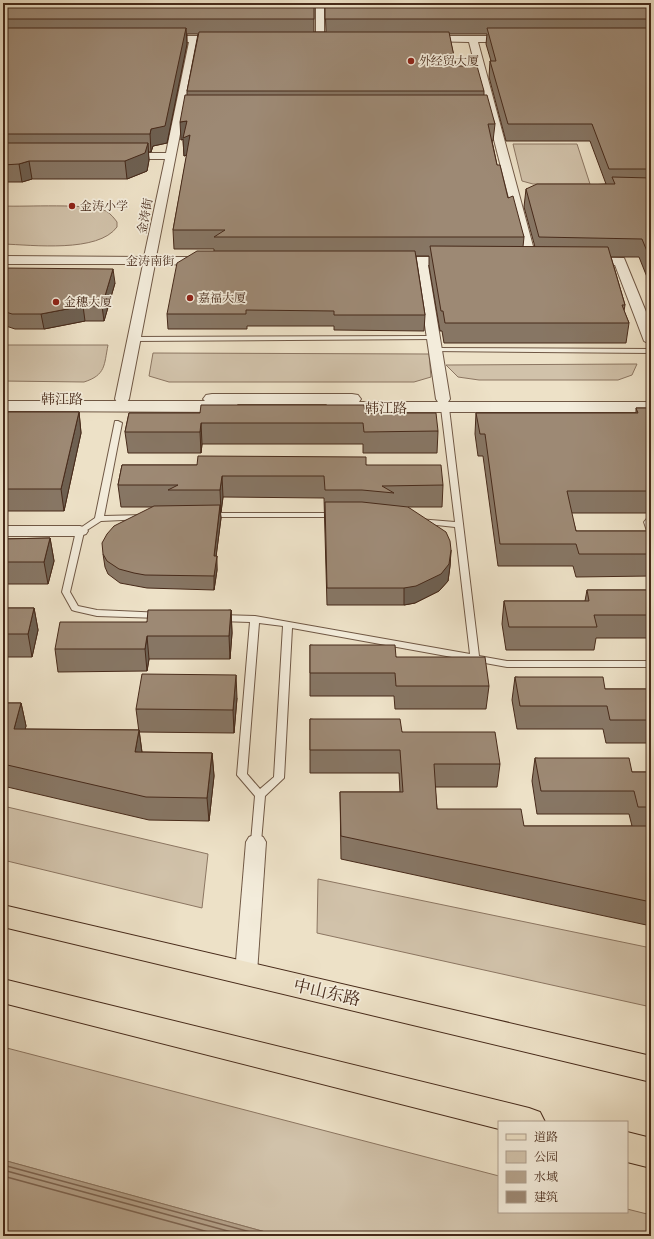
<svg xmlns="http://www.w3.org/2000/svg" width="654" height="1239" viewBox="0 0 654 1239" font-family="'Libre Bodoni','Noto Serif SC',serif">
<rect width="100%" height="100%" fill="#ede1c7"/>
<filter id="stains"><feTurbulence type="fractalNoise" baseFrequency=".005" numOctaves="4"/><feColorMatrix values="0 0 0 0 .2 0 0 0 0 .09 0 0 0 0 .02 0 0 0 .5 -.17"/></filter>
<radialGradient id="worn" r=".72"><stop offset=".6" stop-color="#630" stop-opacity="0"/><stop offset="1" stop-color="#630" stop-opacity=".3"/></radialGradient>
<g fill="#d1c2aa" stroke="#8c7662">
<polygon points="513,144 577,144 590,184 533,184 522,181"/>
<path d="M3 206C25 207 89 203 106 211 111 214 114 218 117 222V227C98 253 33 245 3 244Z"/>
<path d="M3 345H108C104 365 106 375 84 382L3 381Z"/>
<polygon points="153,353 429,354 431,377 414,382 169,382 149,376"/>
<polygon points="637,364 632,375 618,380 479,380 458,377 446,365"/>
<polygon points="3,806 208,854 202,908 3,860"/>
<polygon points="318,879 651,948 651,1007 317,933"/>
<polygon points="3,1047 499,1176 499,1212 627,1212 627,1209 651,1215 651,1236 280,1236 3,1160"/>
</g>
<polygon fill="#b5a38c" stroke="#89735e" points="3,1160 280,1236 3,1236"/>
<g fill="none" stroke-linecap="round" stroke-linejoin="round">
<g stroke="#7e6653" stroke-width="1.5">
<polyline points="3,1165 265,1236"/>
<polyline points="3,1170 246,1236"/>
<polyline points="3,1176 223,1236"/>
</g>
<g stroke="#705845" stroke-width="2">
<g id="service">
<polygon points="433,336 436,338 435,339 134,341 131,339 134,337"/>
<polygon points="435,348 651,349 651,353 433,351 432,350"/>
<path d="M442 406H448L449 408 479 656 507 661H651V667H507L292 628 284 778 265 796 261 842 260 845 256 846 252 845 251 842 255 796 237 775 250 622 220 621 216 618 220 615 255 616 470 654 455 527 418 523 414 521 418 519 455 522 441 408ZM259 623 283 626 274 777 260 789 247 774Z"/>
<polygon points="115,421 118,421 122,423 104,516 144,515 148,517 144,519 101,521 84,532 70,592 78,606 97,610 163,613 164,615 160,618 97,616 75,611 72,610 62,592 76,531 95,518"/>
<polygon points="206,513 336,513 340,515 336,517 206,517 205,515"/>
<polygon points="648,517 651,517 651,533 647,531 644,522"/>
</g>
</g>
<g stroke="#705845" stroke-width="2">
<g id="minor">
<polygon points="316,3 324,3 324,39 320,42 316,39"/>
<polygon points="163,36 221,36 225,39 221,42 198,42 156,257 203,257 209,261 203,265 155,264 129,399 127,402 117,402 115,399 143,264 3,264 3,256 144,257 165,159 125,159 120,156 125,153 166,153 189,42 160,41 159,39"/>
<polygon points="427,36 509,36 513,39 509,42 478,42 537,261 535,264 527,264 525,261 469,42 424,41 424,37"/>
<polygon points="393,257 453,257 459,261 453,265 428,265 450,399 448,402 438,402 436,399 416,265 389,264 387,261 389,258"/>
<polygon points="589,257 624,258 651,324 651,345 644,341 615,265 585,264 583,261"/>
<polygon points="3,526 80,526 86,528 88,531 86,534 80,536 3,536"/>
<polygon points="256,834 263,837 266,842 257,973 254,979 246,982 238,979 235,973 246,842 249,837"/>
</g>
</g>
<g stroke="#705845" stroke-width="2">
<polygon id="tertiary" points="212,394 352,394 358,395 361,399 359,402 651,402 651,412 334,412 328,411 325,407 327,404 237,404 239,407 236,411 230,412 3,411 3,401 205,401 203,399 206,395"/>
</g>
<g stroke="#472a1a" stroke-width="2">
<g id="primary">
<polygon points="3,905 651,1056 651,1082 3,927"/>
<polygon points="3,979 529,1108 540,1112 545,1122 499,1122 499,1129 3,1003"/>
<polygon points="627,1132 651,1138 651,1168 627,1162"/>
</g>
</g>
<use href="#service" fill="#f3ecdb" fill-rule="evenodd"/>
<use href="#minor" fill="#f3ecdb" fill-rule="evenodd"/>
<use href="#tertiary" fill="#f3ecdb" fill-rule="evenodd"/>
<use href="#primary" fill="#ede1c7" fill-rule="evenodd"/>
</g>
<g fill="#877664" stroke="#472a1a" fill-rule="evenodd">
<path d="M3 3H314V32H326L325 3H651V287L639 257H611L625 305 624 311 629 323 626 343H444L442 331H440L429 266V256H416L425 315 424 331 334 330V326H247V329H168L167 314 214 251V249H174L173 230 187 155 184 156 183 139 181 140 187 95V91L198 34H187V44L167 143 153 146 151 152H148L149 160 147 171 127 179H32L22 182H3ZM449 34H487L486 44 491 61H490L489 77 506 141H590L606 184 526 189 524 207 535 247H523L524 237 508 198 497 165 492 141H493L495 124 484 95V91L456 66Z"/>
<polygon points="3,268 115,283 104,321 85,321 44,329 15,329 3,325"/>
<polygon points="636,408 651,408 651,513 571,513 576,531 651,531 651,576 576,577 573,566 498,566 483,456 478,456 475,434 476,413 636,413"/>
<polygon points="3,412 79,412 81,433 64,511 3,511"/>
<polygon points="129,413 365,413 438,431 437,453 363,453 363,444 202,444 201,453 128,453 125,432"/>
<polygon points="122,465 366,465 443,485 442,507 408,507 451,550 450,566 448,581 439,591 415,603 404,605 327,605 324,498 223,497 221,512 220,512 221,518 216,556 217,570 214,590 147,588 120,583 108,574 105,567 103,554 153,507 121,507 118,485"/>
<polygon points="50,538 54,561 48,584 3,584 3,539"/>
<polygon points="587,590 651,590 651,638 596,638 594,650 506,650 502,624 504,601 585,601"/>
<polygon points="3,608 34,608 38,630 32,657 3,657"/>
<polygon points="231,610 232,633 230,659 149,659 147,671 58,672 55,649 147,622"/>
<polygon points="310,645 396,657 489,686 486,709 395,709 394,696 310,696"/>
<polygon points="515,677 605,689 651,689 651,743 606,743 603,729 517,729 512,700"/>
<polygon points="237,698 234,733 139,732 136,709"/>
<polygon points="3,703 21,703 26,726 25,729 139,730 142,752 212,753 214,776 209,821 149,820 3,786"/>
<polygon points="310,719 402,732 500,764 497,787 435,787 437,809 524,826 632,826 629,814 537,814 532,781 535,758 632,772 651,772 651,926 341,859 340,792 400,792 399,773 310,773"/>
</g>
<g fill="#6e6051" stroke="#472a1a">
<polygon points="186,28 187,44 167,143 153,146 151,152 150,134 151,129"/>
<polygon points="187,121 190,135 191,153 184,156 183,139 181,140 180,122"/>
<polygon points="148,143 149,160 147,171 127,179 125,161"/>
<polygon points="29,161 32,179 22,182 19,164"/>
<polygon points="113,269 115,283 104,321 102,306"/>
<polygon points="83,306 85,321 44,329 41,314"/>
<polygon points="79,412 81,433 64,511 61,489"/>
<polygon points="201,423 202,444 201,453 200,432"/>
<polygon points="222,476 223,497 221,512 220,490"/>
<polygon points="220,505 221,518 215,565 217,556 217,570 214,590 214,556"/>
<polygon points="50,538 54,561 48,584 44,562"/>
<polygon points="451,550 450,566 448,581 439,591 415,603 404,605 404,588"/>
<polygon points="34,608 38,630 32,657 28,634"/>
<polygon points="231,610 232,633 230,659 229,636"/>
<polygon points="147,636 149,659 147,671 145,649"/>
<polygon points="236,675 237,698 234,733 233,710"/>
<polygon points="21,703 26,726 19,752 14,729"/>
<polygon points="139,730 142,753 135,752"/>
<polygon points="212,753 214,776 209,821 207,798"/>
</g>
<g fill="#9d8974" stroke="#472a1a">
<rect x="3" y="3" width="311" height="16"/>
<rect x="325" y="3" width="326" height="16"/>
<polygon points="3,28 186,28 165,126 151,129 150,134 3,134"/>
<polygon points="487,28 651,28 651,169 609,169 592,124 508,124 490,61 496,61"/>
<polygon points="199,32 449,32 456,66 477,66 484,91 187,91"/>
<polygon points="185,95 487,95 495,124 488,124 497,165 500,165 508,198 513,196 524,237 214,237 225,230 173,230 190,135 183,138 187,121 180,122"/>
<polygon points="3,143 148,143 145,153 125,161 29,161 19,164 3,165"/>
<polygon points="612,177 651,178 651,261 642,239 539,237 526,189 537,184 615,184"/>
<polygon points="430,246 608,247 625,305 622,305 629,323 445,323 443,311 441,311"/>
<polygon points="197,251 415,251 425,315 334,315 334,311 246,310 246,314 167,314 177,263"/>
<polygon points="3,268 113,269 102,306 83,306 41,314 12,314 3,311"/>
<polygon points="201,405 364,405 365,413 436,413 438,431 364,432 363,423 201,423 200,432 125,432 129,413 200,413"/>
<polygon points="636,408 651,408 651,491 567,491 576,531 651,531 651,554 579,554 576,544 500,544 485,434 480,434 476,413 638,413"/>
<polygon points="3,412 79,412 61,489 3,489"/>
<polygon points="198,456 366,457 366,465 441,465 443,485 382,486 394,493 362,490 325,490 324,476 222,476 220,490 168,490 178,485 118,485 122,465 197,465"/>
<polygon points="325,502 362,502 408,507 446,532 450,541 451,550 449,564 441,574 416,586 404,588 327,588"/>
<polygon points="220,505 214,556 217,556 214,576 145,575 134,573 119,569 107,561 103,554 102,543 107,534 114,526 154,506"/>
<polygon points="50,538 44,562 3,562 3,539"/>
<polygon points="587,590 651,590 651,615 594,615 597,627 509,627 504,601 589,601"/>
<polygon points="3,608 34,608 28,634 3,634"/>
<polygon points="148,610 231,610 229,636 147,636 145,649 55,649 60,622 147,622"/>
<polygon points="310,645 395,645 396,657 485,657 489,686 396,686 395,673 310,673"/>
<polygon points="142,674 236,675 233,710 136,709"/>
<polygon points="515,677 603,677 605,689 651,689 651,720 610,720 607,706 520,706"/>
<polygon points="3,703 21,703 14,729 139,730 135,752 212,753 207,798 146,797 3,764"/>
<polygon points="310,719 400,719 402,732 495,732 500,764 434,764 437,809 521,809 524,826 651,826 651,902 341,836 340,792 403,792 400,750 310,750"/>
<polygon points="535,758 629,758 632,772 651,772 651,807 638,807 634,791 541,791"/>
</g>
<g fill="#8f2418" stroke="#f3ecdb" stroke-width="1.5">
<circle cx="411" cy="61" r="4"/>
<circle cx="72" cy="206" r="4"/>
<circle cx="190" cy="298" r="4"/>
<circle cx="56" cy="302" r="4"/>
</g>
<g text-anchor="middle" stroke-width="3.5" stroke-linejoin="round" paint-order="stroke">
<g font-size="12" fill="#472a1a" stroke="#f3ecdb" text-anchor="start">
<text x="419" y="65">外经贸大厦</text>
<text x="80" y="210">金涛小学</text>
<text x="198" y="302">嘉福大厦</text>
<text x="64" y="306">金穗大厦</text>
</g>
<g font-size="12" fill="#472a1a" stroke="#f3ecdb">
<text transform="translate(145 216) rotate(-79)" y="4">金涛街</text>
<text x="150" y="265">金涛南街</text>
</g>
<g font-size="14" fill="#472a1a" stroke="#f3ecdb">
<text x="62" y="404">韩江路</text>
<text x="386" y="413">韩江路</text>
</g>
<g font-size="17" fill="#472a1a" stroke="#f3ecdb">
<text transform="translate(327 992) rotate(13)" y="6">中山东路</text>
</g>
</g>
<rect width="654" height="1239" fill="none" stroke="#ede1c7" stroke-width="16"/>
<rect x="4" y="4" width="646" height="1231" fill="none" stroke="#472a1a" stroke-width="2"/>
<rect x="8" y="8" width="638" height="1223" fill="none" stroke="#472a1a"/>
<rect x="498" y="1121" width="130" height="92" fill="#f3ecdb" stroke="#ae9e8e"/>
<rect x="506" y="1134" width="20" height="6" fill="#ede1c7" stroke="#ae9e8e"/>
<text x="534" y="1141" font-size="12" fill="#472a1a">道路</text>
<rect x="506" y="1151" width="20" height="12" fill="#d1c2aa" stroke="#ae9e8e"/>
<text x="534" y="1161" font-size="12" fill="#472a1a">公园</text>
<rect x="506" y="1171" width="20" height="12" fill="#b5a38c" stroke="#ae9e8e"/>
<text x="534" y="1181" font-size="12" fill="#472a1a">水域</text>
<rect x="506" y="1191" width="20" height="12" fill="#9d8974" stroke="#ae9e8e"/>
<text x="534" y="1201" font-size="12" fill="#472a1a">建筑</text>
<rect width="100%" height="100%" filter="url(#stains)"/>
<rect width="100%" height="100%" fill="url(#worn)"/>
</svg>
